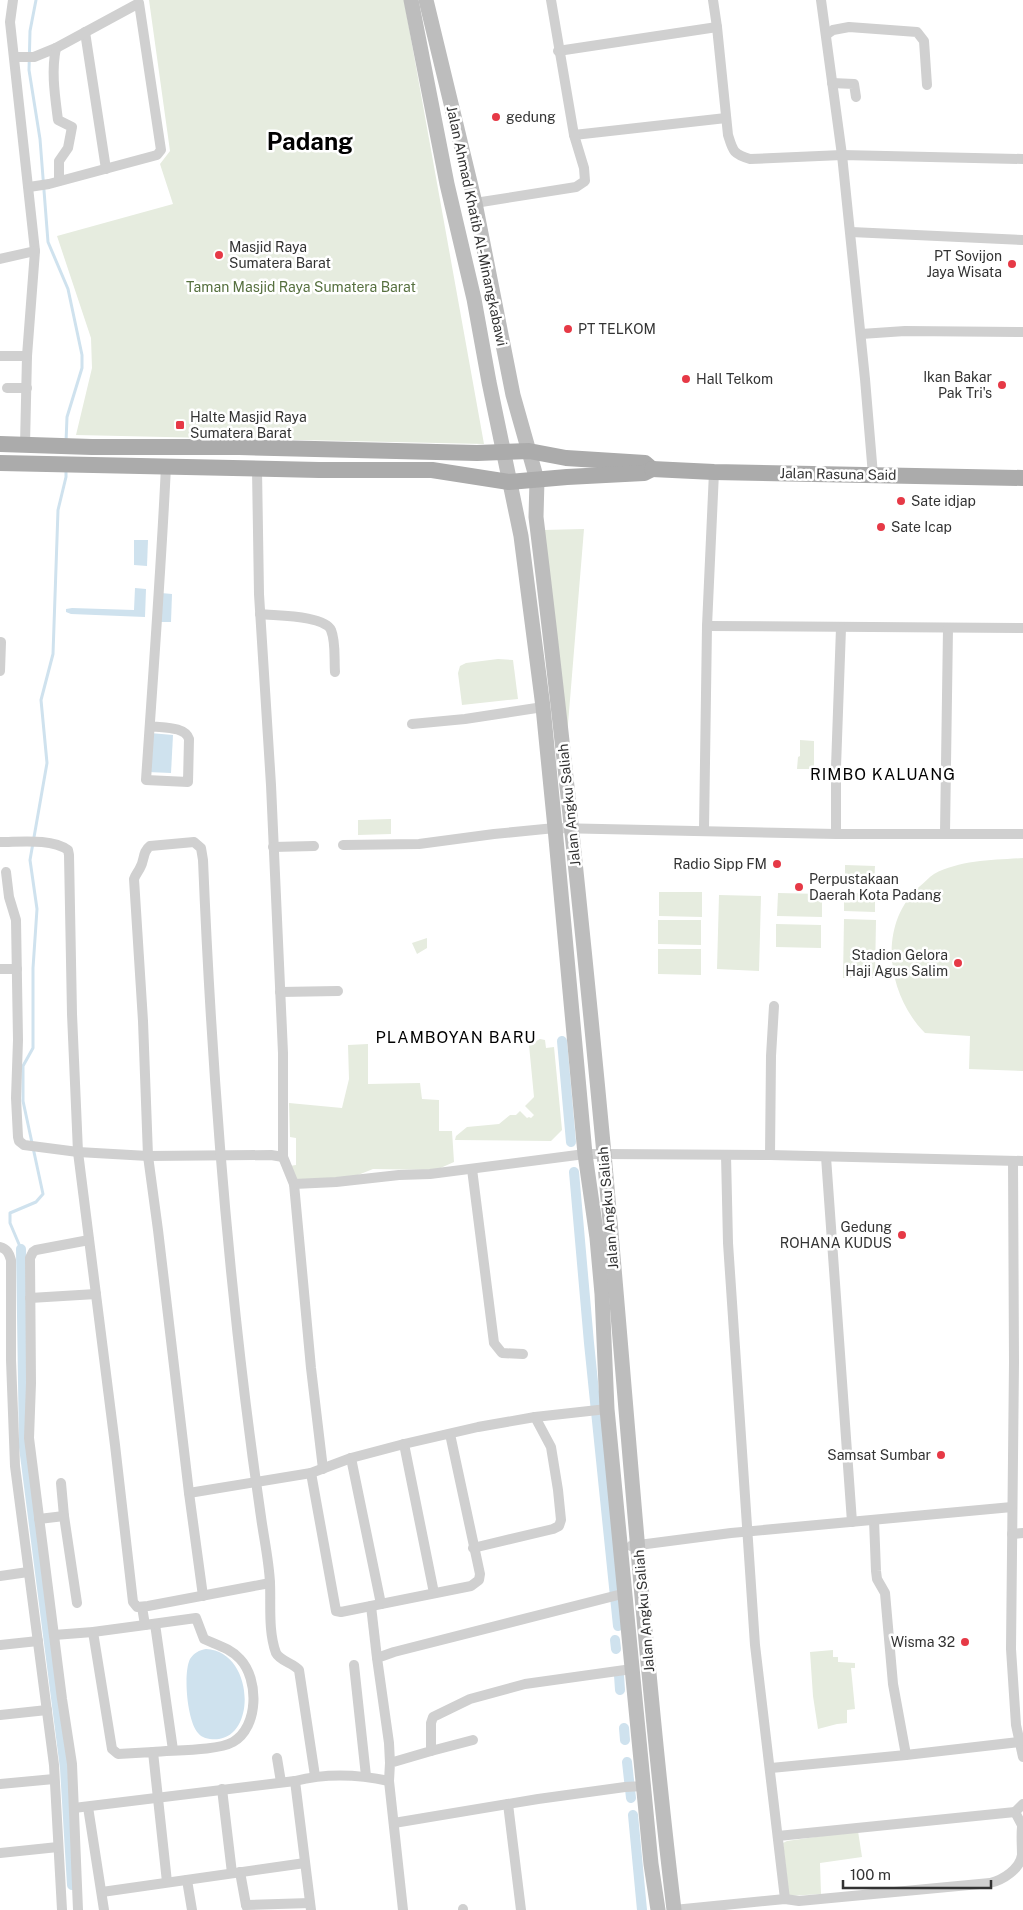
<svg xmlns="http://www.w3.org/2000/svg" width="1023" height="1910" viewBox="0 0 1023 1910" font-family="'Public Sans',sans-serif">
<rect width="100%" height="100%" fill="#fff"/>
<g fill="#e6ecdf">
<polygon points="149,0 404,0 484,444 76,435 92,368 91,338 57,236 173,204 160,164 170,151"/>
<polygon points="584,529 567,736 543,530"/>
<polygon points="498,659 513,660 518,699 462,705 458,673 460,666 466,663"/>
<polygon points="800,740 814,741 814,769 797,769 798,757 800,756"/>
<polygon points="391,819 391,834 358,835 358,820"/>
<path d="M1023 858V1071L969 1069 970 1036 925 1033C887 995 877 925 919 887 924 883 929 877 934 874 960 860 994 860 1023 858Z"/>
<polygon points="845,865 875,866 874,884 845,883"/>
<polygon points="659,892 702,892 702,917 659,916"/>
<polygon points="778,893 822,894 822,917 777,916"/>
<polygon points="844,893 875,893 875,912 844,911"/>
<polygon points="719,895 761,896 759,971 717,969"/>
<polygon points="844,919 876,920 875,978 843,978"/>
<polygon points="658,920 701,920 701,945 658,944"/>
<polygon points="776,924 821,925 821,948 776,947"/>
<polygon points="427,938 427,948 417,954 412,943"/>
<polygon points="658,949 701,949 701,975 658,974"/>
<polygon points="540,1039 545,1040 546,1048 554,1047 562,1130 551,1141 455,1140 456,1136 467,1127 499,1124 510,1115 516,1115 520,1111 527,1118 529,1117 531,1118 534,1115 525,1106 534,1097 529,1045"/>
<polygon points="368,1044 368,1084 420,1083 422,1099 439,1100 439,1131 452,1131 454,1162 436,1170 373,1169 348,1179 300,1180 296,1179 289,1166 296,1165 296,1138 290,1137 289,1103 342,1108 349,1079 348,1045"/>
<polygon points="833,1650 833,1657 838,1657 838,1662 855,1663 855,1668 851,1668 855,1709 847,1710 847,1723 837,1724 818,1729 813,1696 810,1652"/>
<polygon points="858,1831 862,1857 820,1863 821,1894 789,1896 783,1843 787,1841"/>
</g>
<g fill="#cfe2ee">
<polygon points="134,540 148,540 147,566 134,565"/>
<polygon points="135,588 146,589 145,617 71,614 66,612 66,609 72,608 134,610"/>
<polygon points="161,593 172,594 171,622 160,622"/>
<polygon points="150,733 173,735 171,773 147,772"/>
<path d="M206 1649C253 1651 257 1734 219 1739 213 1740 202 1739 198 1733 187 1721 183 1673 190 1659 194 1653 199 1650 206 1649Z"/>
</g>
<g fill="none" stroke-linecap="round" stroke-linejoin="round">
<g stroke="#cfe2ee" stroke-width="3">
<polyline points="36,0 30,31 29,70 40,139 48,242 68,289 82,355 82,368 67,417 66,442"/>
<polyline points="21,1249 10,1223 10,1213 36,1202 43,1194 23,1101 23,1066 33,1048 33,968 37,909 30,860 47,763 41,700 53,654 58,510 66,477 66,469"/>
</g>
<g stroke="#cfe2ee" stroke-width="10">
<polyline points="562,1041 571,1142"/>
<polyline points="574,1172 589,1343 618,1626"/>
<polyline points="21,1249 24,1447 65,1768 72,1885"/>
<polyline points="615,1640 616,1649"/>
<polyline points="619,1675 620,1690"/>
<polyline points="624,1728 625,1740"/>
<polyline points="627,1762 631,1798"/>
<polyline points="633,1815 642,1910"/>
</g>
<g stroke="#d0d0d0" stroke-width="10">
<polyline points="13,0 10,22 35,251 27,356 25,445"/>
<path d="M713 0 717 27 728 135C733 151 733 154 750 159L842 155 1023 159"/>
<polyline points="821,0 842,155 865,379 873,475"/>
<polyline points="85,32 106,169"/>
<polyline points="826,35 833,30 849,27 917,32 924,41 927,85"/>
<polyline points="558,51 717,27"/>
<path d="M14 57H34L56 48C51 72 55 96 58 120L72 127 68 148 59 161V181"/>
<polyline points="832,83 854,84 856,97"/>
<polyline points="574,135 726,118"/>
<polyline points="29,187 49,184 157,155 161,150 139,3 56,48"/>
<polyline points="475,203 576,187 585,181 584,168 574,135 551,0"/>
<polyline points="851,232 1023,240"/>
<polyline points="0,259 35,251"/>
<polyline points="861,334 905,331 1023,332"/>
<polyline points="0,356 27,356"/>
<polyline points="7,388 27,388"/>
<polyline points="257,469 259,594 271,785 283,1053 283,1157 294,1184 311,1368 323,1469"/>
<path d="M260 614C276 616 324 615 331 630 336 642 334 659 335 672"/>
<polyline points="707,626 1023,628"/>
<polyline points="0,671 1,642"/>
<polyline points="412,724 465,719 543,707"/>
<path d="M150 726C162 728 185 726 189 739L188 782 146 780C153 676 161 571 166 466"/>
<polyline points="704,830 707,626 714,472"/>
<polyline points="945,833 948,628"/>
<polyline points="836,834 836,767 841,628"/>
<path d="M0 842C20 842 51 838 68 850L69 855 72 1014 78 1152 115 1445 133 1602 137 1607 148 1606 270 1583"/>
<polyline points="343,845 419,844 494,834 555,828 836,834 1023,834"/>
<polyline points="273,847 314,846"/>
<polyline points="6,872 9,897 16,920 18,1040 16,1098 18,1137 19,1141 24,1145 78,1152 148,1156 271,1155 283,1157"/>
<polyline points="0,969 17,969"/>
<polyline points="280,992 338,991"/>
<polyline points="726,1155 728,1243 755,1645 785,1899"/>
<polyline points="770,1155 771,1056 774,1006"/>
<polyline points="826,1157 852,1522"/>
<polyline points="1013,1161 1014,1362 1011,1649 1016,1725 1023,1757"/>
<polyline points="472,1169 494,1343 502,1353 523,1354"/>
<polyline points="294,1184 336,1182 399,1175 430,1174 585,1154 604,1154 770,1155 1023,1161"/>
<path d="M0 1247C7 1249 9 1253 11 1260V1360L15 1466 54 1765 62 1910"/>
<polyline points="30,1298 96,1294"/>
<polyline points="404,1444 434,1593"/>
<polyline points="351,1458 381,1604"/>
<polyline points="311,1473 336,1611 341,1612 471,1586 479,1580 480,1574 450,1434"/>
<polyline points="61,1483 64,1516 77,1603"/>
<polyline points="189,1493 311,1473 351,1458 404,1444 478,1427 535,1417 607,1409"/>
<polyline points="39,1519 64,1516"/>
<polyline points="874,1520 876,1571 877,1579 885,1593 893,1684 906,1755"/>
<polyline points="1012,1534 1023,1533"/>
<polyline points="631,1546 731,1533 1012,1507"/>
<polyline points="473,1548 553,1529 559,1526 561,1520 558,1490 551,1447 535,1417"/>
<polyline points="0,1576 28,1572"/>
<path d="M203 1596 189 1493 158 1230 148 1156 143 1021 134 879C136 874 138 872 140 868 145 860 142 852 150 846L194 842 201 848 203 860C212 1080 229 1299 261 1517 264 1539 269 1561 270 1583 271 1605 268 1631 276 1653 280 1661 293 1663 299 1670L315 1776"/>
<polyline points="371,1606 377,1658"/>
<polyline points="155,1624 173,1750"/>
<path d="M145 1625 196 1618 204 1639C217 1645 230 1648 240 1659 259 1679 259 1727 233 1742 217 1751 173 1750 153 1752"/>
<polyline points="93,1632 112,1749 118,1754 153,1752 167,1882"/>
<polyline points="54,1635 93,1632 145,1625 142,1607"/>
<polyline points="0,1645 38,1641"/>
<polyline points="354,1665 366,1776"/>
<polyline points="0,1715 47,1710"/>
<polyline points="431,1751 473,1740"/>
<polyline points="277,1758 281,1782"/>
<polyline points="390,1763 389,1743 377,1658 394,1652 626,1593"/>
<polyline points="771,1768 906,1755 1019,1742"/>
<polyline points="295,1781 311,1910"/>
<polyline points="0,1784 54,1779"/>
<polyline points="222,1789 232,1873"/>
<polyline points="508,1804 521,1910"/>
<polyline points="1023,1804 1015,1812 1023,1827"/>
<polyline points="88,1807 104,1910"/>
<path d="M74 1808 295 1781C326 1773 357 1774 389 1781"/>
<polyline points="394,1823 538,1799 625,1787 644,1786"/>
<polyline points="778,1836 1015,1812"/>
<polyline points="0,1853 58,1847"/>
<polyline points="240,1872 246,1905"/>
<polyline points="187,1880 192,1910"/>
<polyline points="102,1892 305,1863"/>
<polyline points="78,1910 72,1764 62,1699 29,1438 31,1383 30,1258 33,1252 36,1250 89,1240"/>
<polyline points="248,1910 246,1905 310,1903"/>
<polyline points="403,1910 389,1781 390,1763 431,1751 431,1723 433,1717 470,1699 525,1684 632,1669"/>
<polyline points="463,1910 463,1909"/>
<path d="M674 1910 785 1899 799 1901 990 1883C1003 1880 1020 1869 1022 1855 1022 1846 1021 1836 1022 1827"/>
</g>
<g stroke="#bdbdbd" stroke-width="15">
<polyline points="411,0 447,184 474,299 489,382 521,536 543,707 555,828 585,1154 597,1238 602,1294 607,1409 651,1864 658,1910"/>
<path d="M426 0 475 203 513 395 537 480 536 517C562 729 584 941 604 1154 627 1406 644 1659 674 1910"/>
</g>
<g stroke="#ababab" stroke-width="16">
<polyline points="0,444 92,447 239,447 477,453 529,451 566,458 645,463 652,469"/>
<polyline points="0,463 319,470 432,470 509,482 567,477 644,473 652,469"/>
<polyline points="652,469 714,472 1023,478"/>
</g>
</g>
<g fill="#e63946" stroke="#fff" stroke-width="2">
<circle cx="496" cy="117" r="5"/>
<circle cx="219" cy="255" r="5"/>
<circle cx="1012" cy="264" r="5"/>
<circle cx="568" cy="329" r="5"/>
<circle cx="686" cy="379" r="5"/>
<circle cx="1002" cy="385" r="5"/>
<rect x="175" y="420" width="10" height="10" rx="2.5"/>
<circle cx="901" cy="501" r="5"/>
<circle cx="881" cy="527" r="5"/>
<circle cx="777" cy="864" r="5"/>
<circle cx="799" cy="887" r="5"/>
<circle cx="958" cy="963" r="5"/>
<circle cx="902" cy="1235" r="5"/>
<circle cx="941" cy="1455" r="5"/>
<circle cx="965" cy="1642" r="5"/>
</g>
<g text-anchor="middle" stroke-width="5" stroke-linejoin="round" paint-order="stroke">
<g font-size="14" fill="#333" stroke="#fff" text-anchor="start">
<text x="506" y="122">gedung</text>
<text x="229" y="252">Masjid Raya<tspan x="229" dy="16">Sumatera Barat</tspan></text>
<text x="1002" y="261" text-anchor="end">PT Sovijon<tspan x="1002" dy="16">Jaya Wisata</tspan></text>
<text x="578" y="334">PT TELKOM</text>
<text x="992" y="382" text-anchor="end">Ikan Bakar<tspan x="992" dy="16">Pak Tri's</tspan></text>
<text x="696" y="384">Hall Telkom</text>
<text x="190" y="422">Halte Masjid Raya<tspan x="190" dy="16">Sumatera Barat</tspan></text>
<text x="911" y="506">Sate idjap</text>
<text x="891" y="532">Sate Icap</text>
<text x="767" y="869" text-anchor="end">Radio Sipp FM</text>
<text x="809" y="884">Perpustakaan<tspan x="809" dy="16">Daerah Kota Padang</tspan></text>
<text x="948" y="960" text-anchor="end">Stadion Gelora<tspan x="948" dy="16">Haji Agus Salim</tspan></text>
<text x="892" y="1232" text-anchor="end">Gedung<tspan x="892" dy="16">ROHANA KUDUS</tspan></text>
<text x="931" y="1460" text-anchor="end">Samsat Sumbar</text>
<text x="955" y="1647" text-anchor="end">Wisma 32</text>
</g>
<g font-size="14" fill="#333" stroke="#fff">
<text transform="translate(477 226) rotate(78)" y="5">Jalan Ahmad Khatib Al-Minangkabawi</text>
<text transform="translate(838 474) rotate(1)" y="5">Jalan Rasuna Said</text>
<text transform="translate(569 805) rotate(-96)" y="5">Jalan Angku Saliah</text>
<text transform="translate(608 1208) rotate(-95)" y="5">Jalan Angku Saliah</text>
<text transform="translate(644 1611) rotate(-95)" y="5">Jalan Angku Saliah</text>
</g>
<g font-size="14" fill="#56703f" stroke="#fff">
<text x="301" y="292">Taman Masjid Raya Sumatera Barat</text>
</g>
<g font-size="16" letter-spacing="1" fill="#000" stroke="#fff">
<text x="883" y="780">RIMBO KALUANG</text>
<text x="456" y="1043">PLAMBOYAN BARU</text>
</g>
<g font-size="24" font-weight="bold" fill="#000" stroke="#fff">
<text x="310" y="150">Padang</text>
</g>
</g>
<path d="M843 1880v8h148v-8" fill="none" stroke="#333333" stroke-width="2.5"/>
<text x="850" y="1880" font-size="15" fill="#333333" stroke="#ffffff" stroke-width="4" paint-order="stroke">100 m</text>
</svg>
